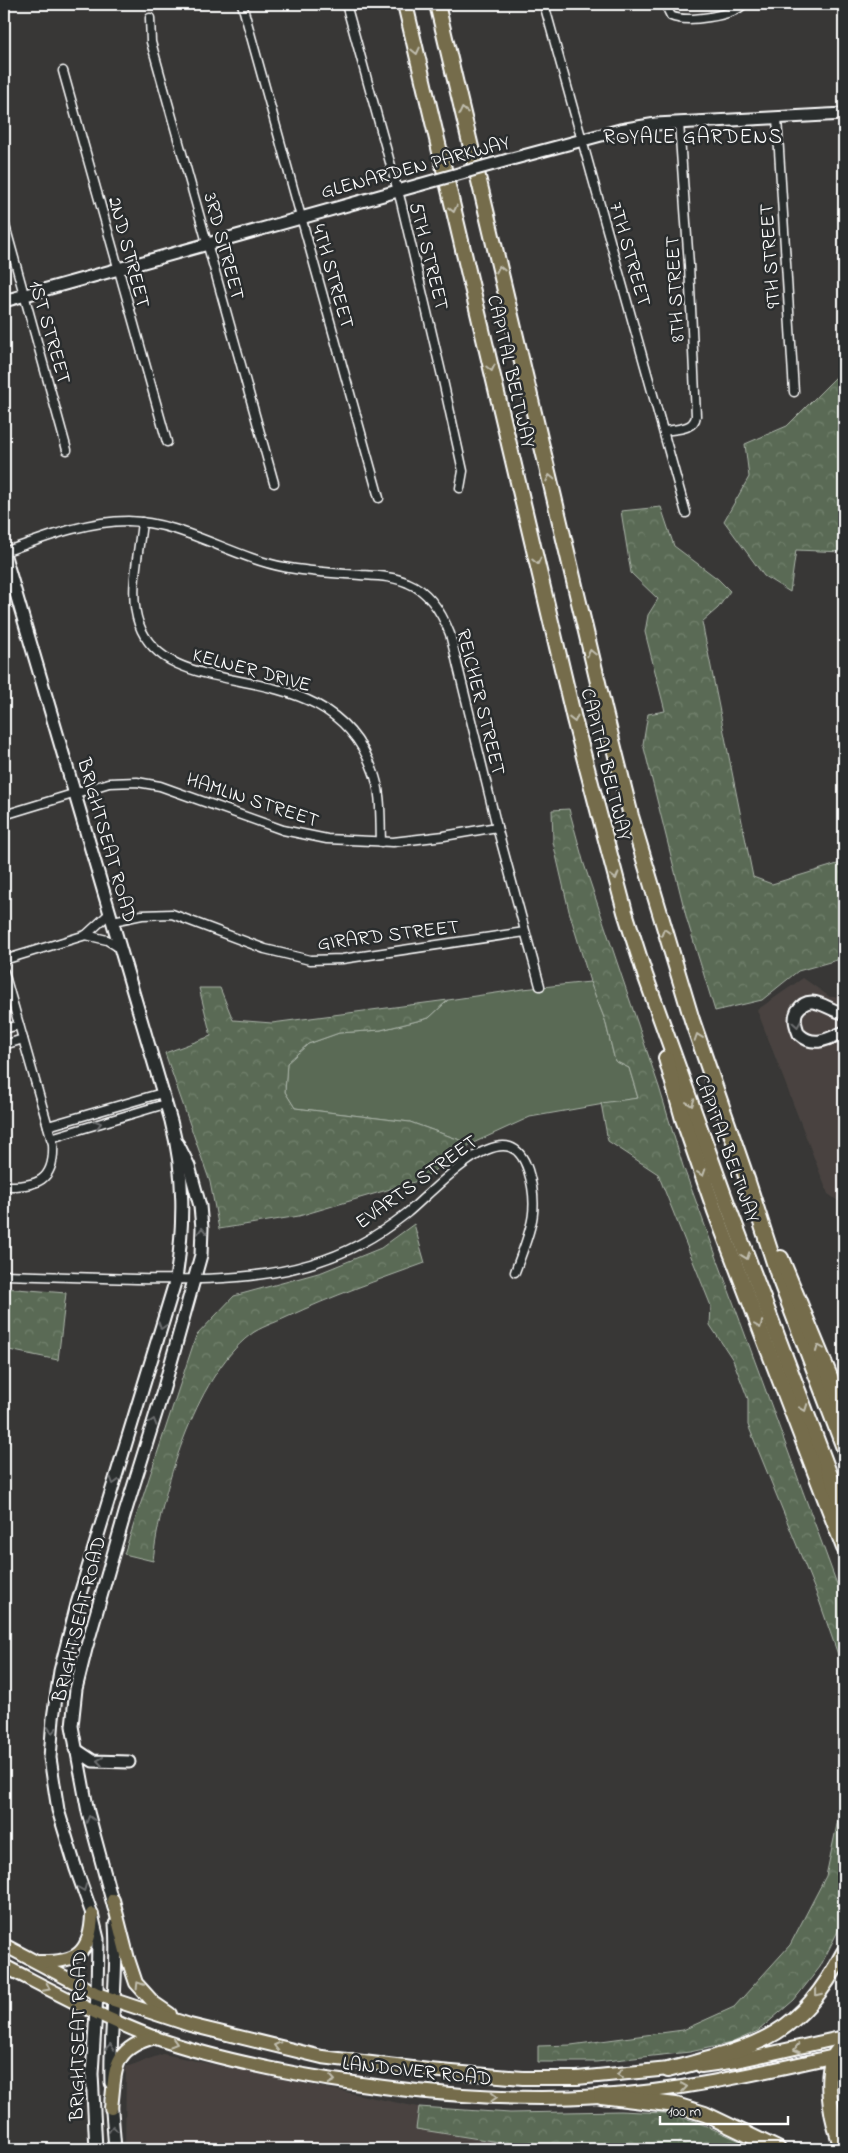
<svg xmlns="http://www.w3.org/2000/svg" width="848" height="2153" viewBox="0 0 848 2153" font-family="'Indie Flower',sans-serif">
<defs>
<pattern id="forest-crowns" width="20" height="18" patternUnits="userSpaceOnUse" patternTransform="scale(1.25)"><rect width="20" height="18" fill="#5a6b55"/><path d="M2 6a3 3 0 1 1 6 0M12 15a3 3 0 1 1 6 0" fill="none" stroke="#73816e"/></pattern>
</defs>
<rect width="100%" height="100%" fill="#383736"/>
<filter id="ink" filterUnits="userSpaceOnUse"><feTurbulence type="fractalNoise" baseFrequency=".02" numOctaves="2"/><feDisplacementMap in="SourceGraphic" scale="10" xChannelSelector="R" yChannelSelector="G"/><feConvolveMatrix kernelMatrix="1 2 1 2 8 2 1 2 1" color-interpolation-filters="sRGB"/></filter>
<g filter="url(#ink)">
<g fill="#484340">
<polygon points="803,978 830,997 844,997 844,1205 828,1194 757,1010"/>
<polygon points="163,2054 500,2124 509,2149 125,2149 126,2067"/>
</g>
<polygon fill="#5a6b55" stroke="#acb5aa" points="590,982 605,1020 615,1061 629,1068 638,1098 530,1117 471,1144 410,1122 295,1108 285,1092 287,1063 308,1044 339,1033 381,1030 429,1018 448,1000 523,989"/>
<g fill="url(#forest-crowns)" stroke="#acb5aa">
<polygon points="844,369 844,552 796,550 790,592 764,576 724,521 749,477 745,444 787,426"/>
<polygon points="661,507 674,546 718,579 730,591 718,608 702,622 753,877 772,884 844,862 844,958 798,971 762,1000 715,1011 687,920 643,744 648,714 665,711 645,632 648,615 658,599 631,573 621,511"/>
<polygon points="569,809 584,864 659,1087 683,1166 844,1603 844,1672 819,1600 748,1425 748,1399 733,1360 710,1325 711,1306 658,1174 608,1141 601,1103 638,1098 629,1068 615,1061 605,1020 590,982 569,911 553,842 552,810"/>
<polygon points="199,988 220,988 233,1020 272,1023 448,1000 429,1018 381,1030 339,1033 308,1044 287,1063 285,1092 295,1108 410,1122 471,1144 421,1180 299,1216 219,1229 210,1182 165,1053 211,1036"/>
<path d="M414 1224 425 1263C378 1280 332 1296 287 1317 275 1323 260 1327 250 1335 195 1377 160 1495 153 1561L124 1554 196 1336 234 1296 322 1272 381 1248Z"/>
<polygon points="4,1288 66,1293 58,1360 4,1349"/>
<polygon points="844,1792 844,1919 820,1967 794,2000 758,2031 731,2043 690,2052 596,2062 538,2062 538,2046 571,2045 683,2030 734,2007 790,1945 826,1876"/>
<polygon points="419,2107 510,2113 620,2111 664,2113 695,2121 758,2149 512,2149 498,2142 416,2129"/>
</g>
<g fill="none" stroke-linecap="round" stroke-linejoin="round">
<g stroke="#fff" stroke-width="11">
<g id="street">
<polyline points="242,4 379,498"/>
<polyline points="346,4 401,202 442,376 463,471 460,488"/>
<polyline points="544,4 686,513"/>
<path d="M665 4 671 16C686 23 733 16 744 4"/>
<polyline points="150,18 151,42 274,483"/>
<polyline points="63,71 167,442"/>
<polyline points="777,118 794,392"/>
<polyline points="4,222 67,450"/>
<path d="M664 431C676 429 694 430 696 416L689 265 679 123"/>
<path d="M142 522C139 553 128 594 139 624 170 711 329 646 373 771 382 793 380 819 381 842"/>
<path d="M4 552C44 538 85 521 128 521 182 522 232 557 284 567 309 572 334 573 360 575 376 576 393 576 408 583 430 592 442 613 450 634L497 827 540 986"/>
<polyline points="4,815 109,783 137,782 160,786 283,830 327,839 393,842 444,836 497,827"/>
<polyline points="113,921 142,915 172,914 265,949 310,960 342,959 525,932"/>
<polyline points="86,935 110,913"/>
<polyline points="4,960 86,935 107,940 120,948"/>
<path d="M4 972 53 1144C55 1181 37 1187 4 1186"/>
<polyline points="4,1029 19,1025"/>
<polyline points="4,1045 23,1039"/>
<polyline points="48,1126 162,1093"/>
<polyline points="51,1138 165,1104"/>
<path d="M4 1275C48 1276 92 1278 136 1279 212 1280 291 1281 360 1244 377 1235 393 1224 407 1213 429 1195 480 1138 510 1147 519 1150 525 1161 528 1170 541 1212 529 1233 515 1272"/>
</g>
</g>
<g stroke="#fff" stroke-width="15">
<g id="secondary">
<polyline points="508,160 620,130 656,124 844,114"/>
<polyline points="4,301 419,185"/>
<path d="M4 553 171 1121C185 1175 184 1225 176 1279L77 1604 60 1671 53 1718 50 1758 58 1810 76 1869 92 1914 98 1939 97 1994 92 2074 96 2149"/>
<path d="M844 1013C829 1012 811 990 797 1011 793 1019 796 1027 799 1034 814 1048 828 1039 844 1032"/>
<polyline points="75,1749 93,1761 129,1762"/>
<polyline points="114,1908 88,1812 72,1726 76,1689 86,1649 125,1513 163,1391 201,1255 202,1228 200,1206 189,1166 178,1144"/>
<path d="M111 2083C109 2030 119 1977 115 1924"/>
<polyline points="111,2099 115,2149"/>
</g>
</g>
<g stroke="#fff" stroke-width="16">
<g id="primary">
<polyline points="113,1900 128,1959 136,1983 154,2003 170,2014"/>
<polyline points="4,1945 97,1994 114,2000 190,2025 322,2057 429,2070 523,2078 577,2078 679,2068"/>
<path d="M39 1962C76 1963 91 1953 92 1914"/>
<path d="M4 1966C53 1991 102 2018 153 2037 209 2057 268 2069 327 2079 417 2093 508 2102 600 2096 683 2091 763 2072 844 2054"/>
<polyline points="701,2066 737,2061 844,2037"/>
<path d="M111 2108C116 2069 111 2049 155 2037"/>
</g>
</g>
<g stroke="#fff" stroke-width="18">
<g id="highway">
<polyline points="405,4 574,719 625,912 645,975 728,1206 844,1512"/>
<polyline points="437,4 605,712 631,816 692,1020 748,1182 778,1275 844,1448"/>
<polyline points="666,1058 683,1119 715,1211 844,1548"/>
<polyline points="781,1258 844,1410"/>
<path d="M668 2070C757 2046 798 2039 844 1952"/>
<polyline points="601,2096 676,2105 705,2114 778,2149"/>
<path d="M843 2149C833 2126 823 2081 834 2056 837 2051 841 2047 844 2043"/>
</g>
</g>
<use href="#street" stroke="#2a2d2e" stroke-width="8"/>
<use href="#secondary" stroke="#2a2d2e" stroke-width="11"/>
<use href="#primary" stroke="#746c4b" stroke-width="12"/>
<use href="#highway" stroke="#746c4b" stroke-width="14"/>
<g stroke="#fff" stroke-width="15" stroke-linecap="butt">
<polyline id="secondary-bridge" points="419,185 508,160"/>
</g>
<use href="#secondary-bridge" stroke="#2a2d2e" stroke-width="11"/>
</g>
<defs><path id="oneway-chevron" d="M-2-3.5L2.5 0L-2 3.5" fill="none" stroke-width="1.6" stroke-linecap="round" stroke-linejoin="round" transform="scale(1.25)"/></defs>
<g stroke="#c0bdae">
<use href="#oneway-chevron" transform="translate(416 51) rotate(77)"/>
<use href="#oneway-chevron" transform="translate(463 111) rotate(-103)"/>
<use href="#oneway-chevron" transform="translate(453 209) rotate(77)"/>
<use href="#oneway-chevron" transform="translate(500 269) rotate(-103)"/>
<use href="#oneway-chevron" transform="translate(491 368) rotate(77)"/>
<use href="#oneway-chevron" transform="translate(550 478) rotate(-103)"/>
<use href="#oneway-chevron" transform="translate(537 561) rotate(77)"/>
<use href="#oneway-chevron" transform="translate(591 653) rotate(-103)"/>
<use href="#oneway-chevron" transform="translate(574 719) rotate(76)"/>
<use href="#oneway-chevron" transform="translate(615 876) rotate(74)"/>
<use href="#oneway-chevron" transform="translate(665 932) rotate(-107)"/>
<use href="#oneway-chevron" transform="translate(698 1037) rotate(-109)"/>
<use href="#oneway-chevron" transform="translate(691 1103) rotate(70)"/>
<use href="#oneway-chevron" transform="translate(702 1173) rotate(71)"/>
<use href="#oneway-chevron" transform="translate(746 1256) rotate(70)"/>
<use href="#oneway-chevron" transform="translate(759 1325) rotate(69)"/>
<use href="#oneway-chevron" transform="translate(819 1348) rotate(-113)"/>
<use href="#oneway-chevron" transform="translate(804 1408) rotate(69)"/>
<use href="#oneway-chevron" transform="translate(139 1985) rotate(-122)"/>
<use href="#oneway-chevron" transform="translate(47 1988) rotate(27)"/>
<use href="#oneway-chevron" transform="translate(818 1993) rotate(128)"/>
<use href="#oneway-chevron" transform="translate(174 2043) rotate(16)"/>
<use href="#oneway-chevron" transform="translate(277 2046) rotate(-166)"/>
<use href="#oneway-chevron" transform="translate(797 2049) rotate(166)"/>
<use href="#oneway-chevron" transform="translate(620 2074) rotate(175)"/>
<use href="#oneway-chevron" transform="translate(332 2080) rotate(9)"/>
<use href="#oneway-chevron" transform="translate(684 2087) rotate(-8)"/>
<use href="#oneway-chevron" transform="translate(494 2097) rotate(2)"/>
</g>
<g stroke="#6a6c6d">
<use href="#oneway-chevron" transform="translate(797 1024) rotate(81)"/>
<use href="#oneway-chevron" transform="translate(98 1124) rotate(-16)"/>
<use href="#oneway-chevron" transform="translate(202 1231) rotate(-91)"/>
<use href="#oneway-chevron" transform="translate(162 1326) rotate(107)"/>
<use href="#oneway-chevron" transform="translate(153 1422) rotate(-73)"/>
<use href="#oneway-chevron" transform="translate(114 1481) rotate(107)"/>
<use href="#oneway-chevron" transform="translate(52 1730) rotate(95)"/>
<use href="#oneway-chevron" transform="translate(100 1761) rotate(-172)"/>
<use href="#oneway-chevron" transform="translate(90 1819) rotate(-106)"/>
<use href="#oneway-chevron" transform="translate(83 1888) rotate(69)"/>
<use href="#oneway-chevron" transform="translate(110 2047) rotate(-86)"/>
<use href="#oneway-chevron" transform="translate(113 2129) rotate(-95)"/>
</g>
</g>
<g text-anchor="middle" stroke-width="5" stroke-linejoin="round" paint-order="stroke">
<g font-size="20" fill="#fff" stroke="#2a2d2e">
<text transform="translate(415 166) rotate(-15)" y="7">GLENARDEN PARKWAY</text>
<text transform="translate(225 246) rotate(75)" y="7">3RD STREET</text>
<text transform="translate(130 252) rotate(75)" y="7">2ND STREET</text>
<text transform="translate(631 254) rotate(74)" y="7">7TH STREET</text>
<text transform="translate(430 256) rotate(76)" y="7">5TH STREET</text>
<text transform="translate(769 256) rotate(-94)" y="7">9TH STREET</text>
<text transform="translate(334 276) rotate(74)" y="7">4TH STREET</text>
<text transform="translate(674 289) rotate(-93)" y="7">8TH STREET</text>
<text transform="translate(51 332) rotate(74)" y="7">1ST STREET</text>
<text transform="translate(512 371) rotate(77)" y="7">CAPITAL BELTWAY</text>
<text transform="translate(252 669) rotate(15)" y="7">KELNER DRIVE</text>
<text transform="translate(482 702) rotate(76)" y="7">REICHER STREET</text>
<text transform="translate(607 764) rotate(76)" y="7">CAPITAL BELTWAY</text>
<text transform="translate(253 799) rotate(18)" y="7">HAMLIN STREET</text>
<text transform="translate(108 840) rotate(74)" y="7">BRIGHTSEAT ROAD</text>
<text transform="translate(388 934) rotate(-7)" y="7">GIRARD STREET</text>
<text transform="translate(728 1148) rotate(70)" y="7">CAPITAL BELTWAY</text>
<text transform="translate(416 1181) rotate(-36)" y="7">EVARTS STREET</text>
<text transform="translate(78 1619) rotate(-76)" y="7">BRIGHTSEAT ROAD</text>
<text transform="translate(77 2036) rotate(-89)" y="7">BRIGHTSEAT ROAD</text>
<text transform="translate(417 2070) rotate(6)" y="7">LANDOVER ROAD</text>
</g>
<g font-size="21" letter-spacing="1" fill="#fff" stroke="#2a2d2e">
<text x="693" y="143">ROYALE GARDENS</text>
</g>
</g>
<rect width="848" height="2153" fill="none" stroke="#2a2d2e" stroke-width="20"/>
<rect x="10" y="10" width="828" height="2133" fill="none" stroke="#fff" stroke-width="2" filter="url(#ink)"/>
<path d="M660 2116v8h128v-8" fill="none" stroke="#ffffff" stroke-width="2.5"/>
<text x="668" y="2116" font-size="15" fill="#ffffff" stroke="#2a2d2e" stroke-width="4" paint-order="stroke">100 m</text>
</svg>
